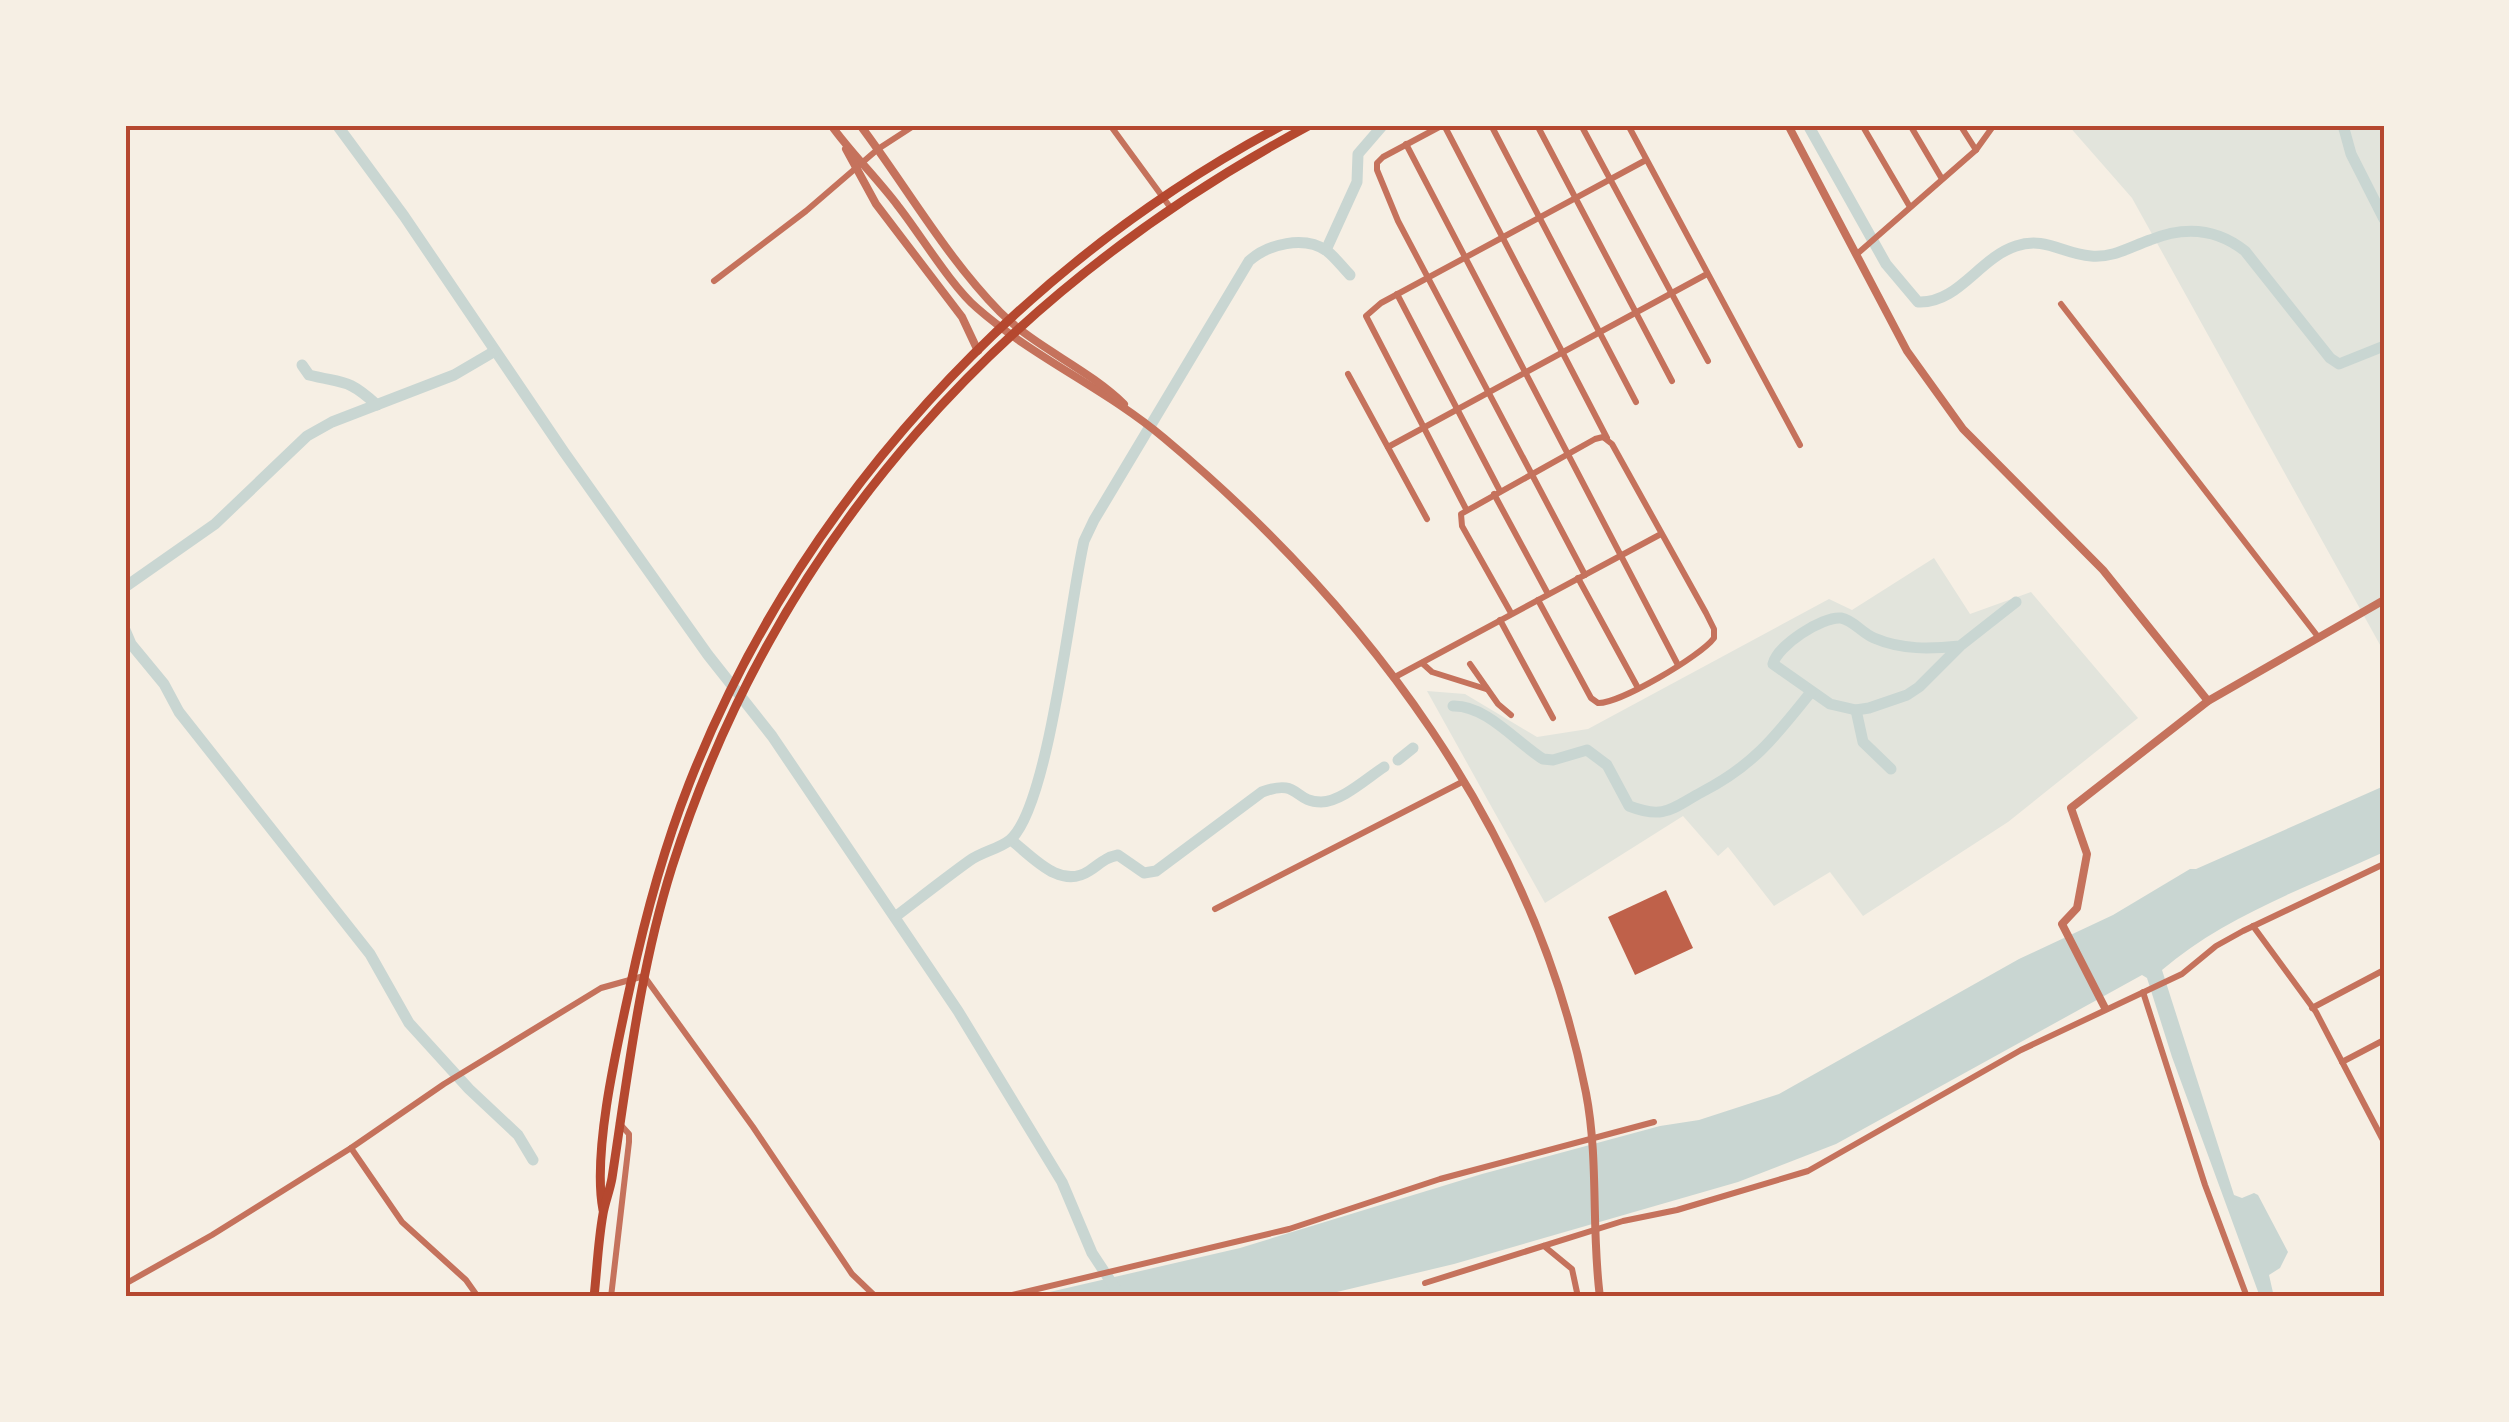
<svg xmlns="http://www.w3.org/2000/svg" width="2509" height="1422" viewBox="0 0 2509 1422" font-family="'DM Sans',sans-serif">
<rect width="100%" height="100%" fill="#f6efe4"/>
<g fill="#e2e4dc">
<polygon points="2068,125 2384,125 2384,652 2132,198"/>
<polygon points="1934,558 1970,614 2031,592 2138,718 2008,822 1863,916 1830,872 1774,906 1728,847 1718,856 1683,816 1545,903 1427,691 1465,694 1537,737 1588,729 1829,599 1852,610"/>
</g>
<path fill="#c9d6d2" d="M2384 786V852C2310 886 2224 916 2162 970L2234 1195 2242 1198 2254 1193 2258 1195 2288 1252 2280 1268 2269 1275 2274 1297H2260L2172 1057 2147 978 2142 975 1836 1144 1738 1182 1454 1264 1316 1297H1028L1240 1248 1482 1174 1660 1126 1699 1120 1779 1094 2019 959 2113 915 2190 869H2196Z"/>
<g fill="none" stroke-linecap="round" stroke-linejoin="round">
<g stroke="#c9d6d2" stroke-width="11">
<polyline points="337,125 404,216 564,452 708,655 772,736 958,1011 1062,1182 1092,1253 1121,1297"/>
<path d="M1808 125 1886 264 1918 302C1958 304 1979 258 2016 246 2045 236 2063 254 2091 256 2113 258 2130 247 2150 240 2184 226 2216 228 2245 251L2330 358 2339 364 2384 346"/>
<polyline points="2343,125 2351,154 2384,219"/>
<polyline points="1326,250 1357,182 1358,154 1383,125"/>
<path d="M302 365 309 375C345 384 347 378 377 405"/>
<polyline points="125,587 215,524 307,436 332,422 454,375 495,351"/>
<polyline points="125,630 131,644 164,684 179,712 370,954 409,1023 469,1089 518,1135 533,1160"/>
<path d="M1960 646C1930 649 1902 650 1874 638 1862 633 1853 620 1841 618 1822 616 1777 646 1773 664L1830 704 1856 710 1869 708 1907 695 1919 687 1960 646 2016 602"/>
<path d="M1453 706C1486 705 1516 742 1543 759L1553 760 1587 750 1607 765 1629 806C1665 820 1672 808 1702 792 1754 765 1775 737 1811 692"/>
<polyline points="1856,710 1863,742 1891,769"/>
<polyline points="1398,760 1413,748"/>
<path d="M1011 840C1033 857 1060 890 1089 871 1100 864 1104 858 1118 855L1144 873 1156 871 1262 792C1300 778 1293 802 1321 802 1341 802 1367 778 1384 767"/>
<path d="M895 917C920 898 944 879 969 861 981 852 999 849 1010 840 1049 807 1070 600 1084 541L1094 520 1249 261C1268 244 1304 235 1327 251 1335 257 1343 268 1350 275"/>
</g>
</g>
<polygon fill="#bf614a" points="1666,890 1693,948 1635,975 1608,917"/>
<g fill="none" stroke-linecap="round" stroke-linejoin="round">
<g stroke="#c5725c" stroke-width="6">
<polyline points="1110,125 1170,207"/>
<polyline points="1443,125 1383,157 1377,163 1377,170 1398,221 1585,575"/>
<polyline points="1444,125 1607,438"/>
<polyline points="1491,125 1636,402"/>
<polyline points="1537,125 1672,381"/>
<polyline points="1581,125 1708,361"/>
<polyline points="1628,125 1800,445"/>
<polyline points="1862,125 1910,207"/>
<polyline points="1910,125 1942,179"/>
<polyline points="1960,125 1976,150"/>
<polyline points="1406,144 1678,665"/>
<polyline points="1857,254 1976,150 1994,125"/>
<polyline points="714,281 806,211 878,149 915,125"/>
<polyline points="1397,294 1500,491"/>
<polyline points="2061,304 2319,638"/>
<polyline points="1348,374 1427,519"/>
<polyline points="1388,447 1707,274"/>
<polyline points="1494,494 1548,594"/>
<polyline points="1466,509 1366,316 1381,303 1646,160"/>
<polyline points="1578,578 1638,688"/>
<path d="M1511 613 1462 526 1461 514 1595 439 1603 437 1612 444 1706 613 1714 629V638C1701 656 1619 704 1598 703L1591 698 1538 600"/>
<polyline points="1500,620 1553,718"/>
<polyline points="1422,663 1432,672 1486,689"/>
<polyline points="1470,664 1498,704 1511,715"/>
<polyline points="1395,677 1661,534"/>
<polyline points="1215,909 1464,781"/>
<polyline points="2253,926 2316,1012 2384,1142"/>
<polyline points="2143,992 2205,1185 2247,1297"/>
<polyline points="2312,1008 2384,970"/>
<polyline points="2342,1062 2384,1040"/>
<polyline points="351,1148 402,1222 466,1280 478,1297"/>
<polyline points="1544,1246 1572,1269 1578,1297"/>
<polyline points="1425,1283 1623,1221 1677,1210 1808,1171 2021,1050 2182,974 2216,946 2243,931 2384,864"/>
<polyline points="125,1284 212,1235 351,1148 444,1084 601,988 644,976 753,1127 852,1274 876,1297"/>
<polyline points="611,1297 629,1142 629,1134 619,1123"/>
<polyline points="1004,1297 1289,1229 1440,1179 1654,1122"/>
</g>
<g stroke="#c5725c" stroke-width="8">
<path d="M831 125C851 153 877 178 898 206 920 234 952 287 977 308 1034 358 1106 389 1164 438 1366 607 1534 829 1586 1093 1599 1160 1591 1230 1600 1297"/>
<path d="M860 125C906 186 946 257 1000 312 1036 348 1087 368 1124 404"/>
<polyline points="1788,125 1907,351 1963,429 2103,570 2208,701"/>
<polyline points="846,149 876,204 962,317 978,351"/>
<polyline points="2105,1008 2062,924 2077,908 2087,854 2071,808 2208,701 2384,600"/>
</g>
<g stroke="#b5482f" stroke-width="9">
<path d="M603 1210C592 1153 617 1046 630 987 645 917 663 850 689 784 799 503 1018 266 1283 125"/>
<path d="M594 1297C597 1270 598 1242 603 1214 605 1202 610 1190 612 1178 628 1073 640 969 672 867 778 535 1006 288 1310 125"/>
</g>
</g>
<rect width="2509" height="1422" fill="none" stroke="#f6efe4" stroke-width="255"/>
<rect x="128" y="128" width="2254" height="1166" fill="none" stroke="#b5482f" stroke-width="4"/>
</svg>
